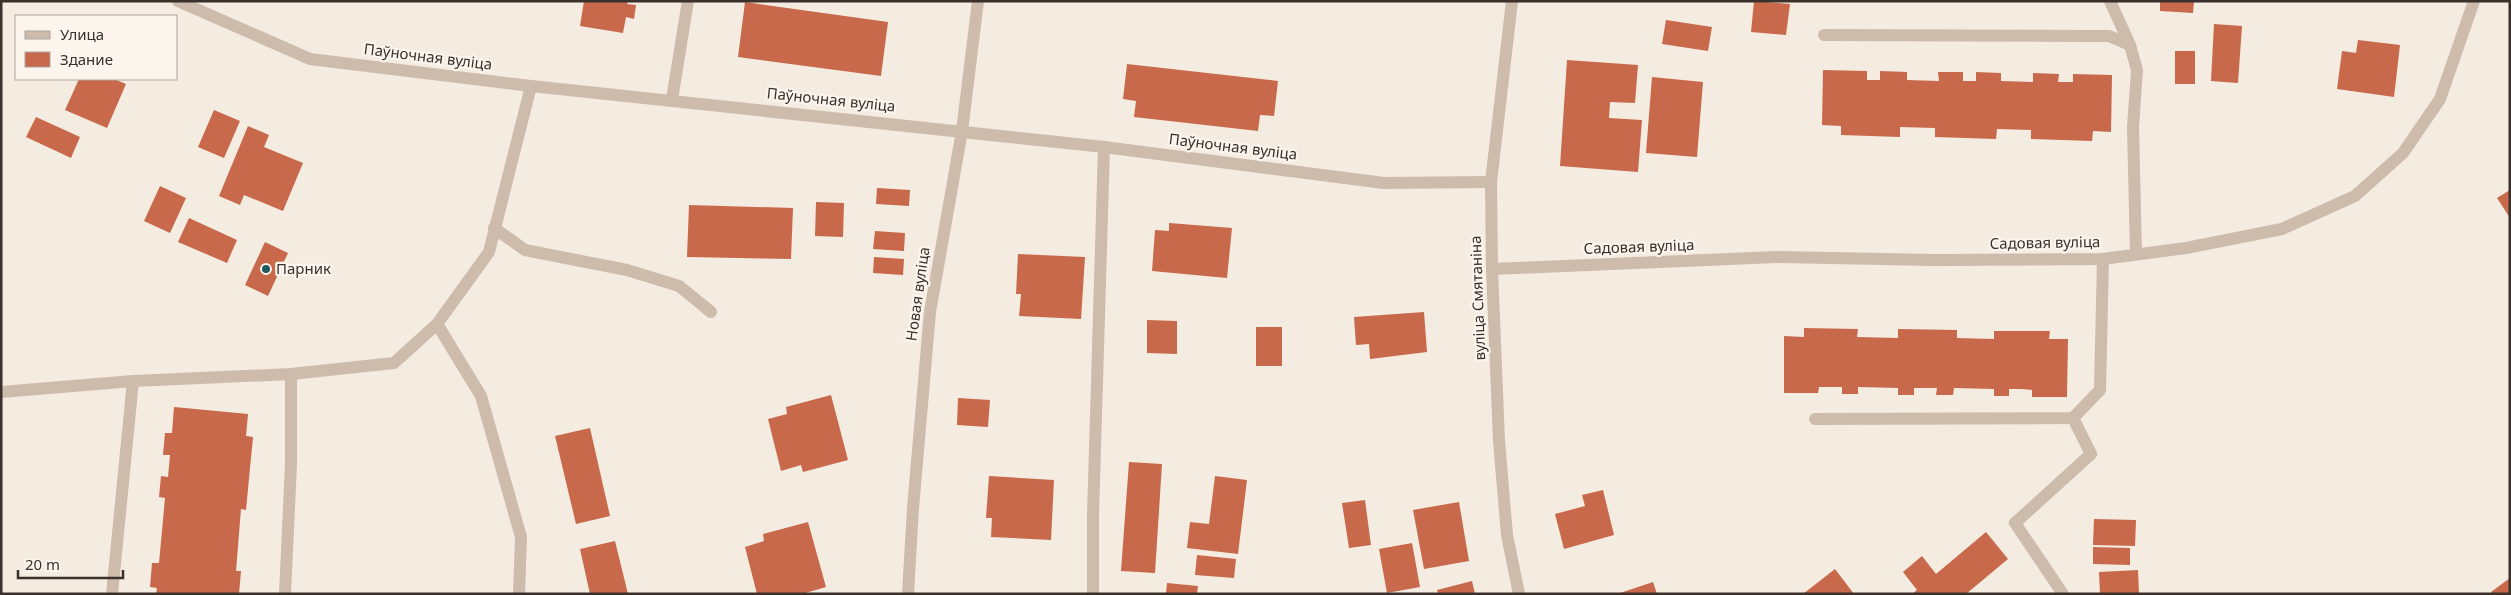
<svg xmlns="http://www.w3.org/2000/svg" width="2511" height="595" viewBox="0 0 2511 595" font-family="'Noto Sans',sans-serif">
<rect width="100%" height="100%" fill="#f4ebe1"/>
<g fill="#c8694b">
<polygon points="584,1 628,1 627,4 636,5 634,19 626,17 623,33 580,26"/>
<polygon points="1754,1 1790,4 1786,35 1751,32"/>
<polygon points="2160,1 2194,1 2193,13 2160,11"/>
<polygon points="745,2 888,22 881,76 738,57"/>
<polygon points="1666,20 1712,27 1708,51 1662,44"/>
<polygon points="2214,24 2242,26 2238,83 2211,81"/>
<polygon points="2358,40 2400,45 2394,97 2337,89 2342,51 2356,53"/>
<rect x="2175" y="51" width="20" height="33"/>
<polygon points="1567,60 1638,65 1635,103 1610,102 1609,118 1642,120 1638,172 1560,166"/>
<polygon points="1127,64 1278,81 1274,116 1260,115 1258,131 1134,117 1136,101 1123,99"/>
<polygon points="1823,70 1867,71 1867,80 1880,80 1880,71 1907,72 1907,80 1939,81 1938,72 1963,72 1963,81 1976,81 1976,72 2001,73 2001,81 2033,82 2033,73 2059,74 2058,82 2073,82 2073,74 2112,75 2111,132 2093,131 2092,141 2031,139 2031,130 1997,129 1996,139 1935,137 1935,128 1900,127 1900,137 1841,135 1841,126 1822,125"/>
<polygon points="1652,77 1703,82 1697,157 1646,153"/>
<polygon points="79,79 114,79 126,84 107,128 65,110"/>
<polygon points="214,110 240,121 224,158 198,147"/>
<polygon points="36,117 80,137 71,158 26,137"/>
<polygon points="248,126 269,135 264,147 303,163 283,211 244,195 240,205 219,196"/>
<polygon points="160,186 186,198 170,233 144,221"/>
<polygon points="877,188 910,190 909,206 876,204"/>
<polygon points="2510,190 2510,218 2497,198"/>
<polygon points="816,202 844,203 843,237 815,236"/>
<polygon points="689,205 793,208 791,259 687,257"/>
<polygon points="189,218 237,240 227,263 178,242"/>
<polygon points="1169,223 1232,228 1227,278 1152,271 1155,230 1169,231"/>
<polygon points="875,231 905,233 904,251 873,249"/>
<polygon points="265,242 288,253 268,296 245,285"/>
<polygon points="1018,254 1085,257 1081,319 1019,316 1021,294 1016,294"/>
<polygon points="874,257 904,259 903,275 873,273"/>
<polygon points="1424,312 1427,352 1370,359 1369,344 1356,345 1354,317"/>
<polygon points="1147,320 1177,321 1177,354 1147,353"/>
<rect x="1256" y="327" width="26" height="39"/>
<polygon points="1804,328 1858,329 1857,337 1898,338 1898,329 1957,330 1957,338 1994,339 1994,331 2050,331 2049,339 2068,339 2067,397 2032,397 2032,390 2022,389 2009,389 2009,396 1994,396 1994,389 1954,388 1953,395 1936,395 1937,388 1914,388 1914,395 1898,395 1898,388 1858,387 1858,394 1842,394 1842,387 1819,387 1818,393 1784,393 1784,336 1804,337"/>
<polygon points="831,395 848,460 803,472 801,465 781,471 768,419 787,414 786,407"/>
<polygon points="958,398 990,400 988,427 957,425"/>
<polygon points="174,407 248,414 246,436 253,437 246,510 241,509 236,571 241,571 239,594 156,594 157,588 150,587 152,563 159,563 165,498 159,497 161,476 168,477 170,455 163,455 165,433 172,433"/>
<polygon points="590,428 610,516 576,524 555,436"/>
<polygon points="1129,462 1162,464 1155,573 1121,571"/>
<polygon points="989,476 1054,480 1051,540 991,537 992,518 986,518"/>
<polygon points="1215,476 1247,480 1238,554 1187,548 1190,522 1209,524"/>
<polygon points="1603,490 1614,535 1564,549 1555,514 1585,506 1582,495"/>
<polygon points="1365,500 1371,545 1349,548 1342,503"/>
<polygon points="1459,502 1469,561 1424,569 1413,510"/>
<polygon points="2094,519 2136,520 2135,546 2093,545"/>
<polygon points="808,522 826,587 802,594 757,594 745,547 764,541 763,534"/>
<polygon points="1986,532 2008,559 1966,594 1912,594 1917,590 1903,572 1922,556 1936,574"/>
<polygon points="615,541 628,594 590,594 580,549"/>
<polygon points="1412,543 1420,587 1387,593 1379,549"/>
<polygon points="2093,547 2130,548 2130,565 2093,564"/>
<polygon points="1197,555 1236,559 1234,578 1195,575"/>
<polygon points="1835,569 1854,594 1803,594"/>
<polygon points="2138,570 2139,594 2100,594 2099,572"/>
<polygon points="2510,578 2510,594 2492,594 2491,592"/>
<polygon points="1472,581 1475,594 1438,594 1437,590"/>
<polygon points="1653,582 1657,594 1620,594 1620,593"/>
<polygon points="1167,583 1198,586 1197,594 1166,594"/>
</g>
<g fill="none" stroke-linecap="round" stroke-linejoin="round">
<g stroke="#cdbbac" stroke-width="12">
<polyline points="2110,1 2130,45"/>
<polyline points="1824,35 2109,36 2130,45 2137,70 2133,127 2136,254"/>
<polyline points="672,99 688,1"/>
<polyline points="494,228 525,250 627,270 679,286 711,312"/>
<polyline points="437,324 481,396 521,537 519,594"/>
<polyline points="1,392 133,381 291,374 394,363 437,324 489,252 531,86"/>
<polyline points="1815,419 2073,418 2100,390 2103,259"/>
<polyline points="112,594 133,381"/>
<polyline points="285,594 291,464 291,374"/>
<polyline points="1093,594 1093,516 1104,147"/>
<polyline points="2063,594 2015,523 2091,454 2073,418"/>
</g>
<g stroke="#cdbbac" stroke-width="12">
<polyline points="178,1 310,59 531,86 1104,147 1384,183 1491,182"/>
<polyline points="1512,1 1491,182 1492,269 1499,441 1507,535 1519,594"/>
<polyline points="1492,269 1776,257 1934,260 2103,259 2186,248 2282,229 2355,196 2403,153 2440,99 2474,1"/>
<polyline points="908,594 913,508 930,312 962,131 978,1"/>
</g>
</g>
<circle fill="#1f5a5e" stroke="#fbf5ee" stroke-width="2" cx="266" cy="269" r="5"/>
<g text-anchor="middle" stroke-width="4.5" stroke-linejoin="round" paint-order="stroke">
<g font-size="15" fill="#3b302b" stroke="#fbf5ee">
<text transform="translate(428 57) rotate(7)" y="5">Паўночная вуліца</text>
<text transform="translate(831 100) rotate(6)" y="5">Паўночная вуліца</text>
<text transform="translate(1233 147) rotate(7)" y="5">Паўночная вуліца</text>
<text transform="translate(2045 243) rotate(-1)" y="5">Садовая вуліца</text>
<text transform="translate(1639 247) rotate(-2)" y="5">Садовая вуліца</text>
<text transform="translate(918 294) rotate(-82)" y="5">Новая вуліца</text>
<text transform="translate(1478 298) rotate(-92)" y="5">вуліца Смятаніна</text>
</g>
<g font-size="15" fill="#3b302b" stroke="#fbf5ee" text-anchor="start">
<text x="276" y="274">Парник</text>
</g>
</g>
<rect width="2511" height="595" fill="none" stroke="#3b302b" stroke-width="5"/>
<rect x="15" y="15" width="162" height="65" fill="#fbf5ee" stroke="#aea6a0"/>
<rect x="25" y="31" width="25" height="8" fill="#cdbbac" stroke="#aea6a0"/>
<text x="60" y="40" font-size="15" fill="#3b302b">Улица</text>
<rect x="25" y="52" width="25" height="15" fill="#c8694b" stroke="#aea6a0"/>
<text x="60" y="65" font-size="15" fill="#3b302b">Здание</text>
<path d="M18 570v8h105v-8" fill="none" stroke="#3b302b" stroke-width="2.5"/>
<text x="25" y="570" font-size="15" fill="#3b302b" stroke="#fbf5ee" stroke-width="4" paint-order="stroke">20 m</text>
</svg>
